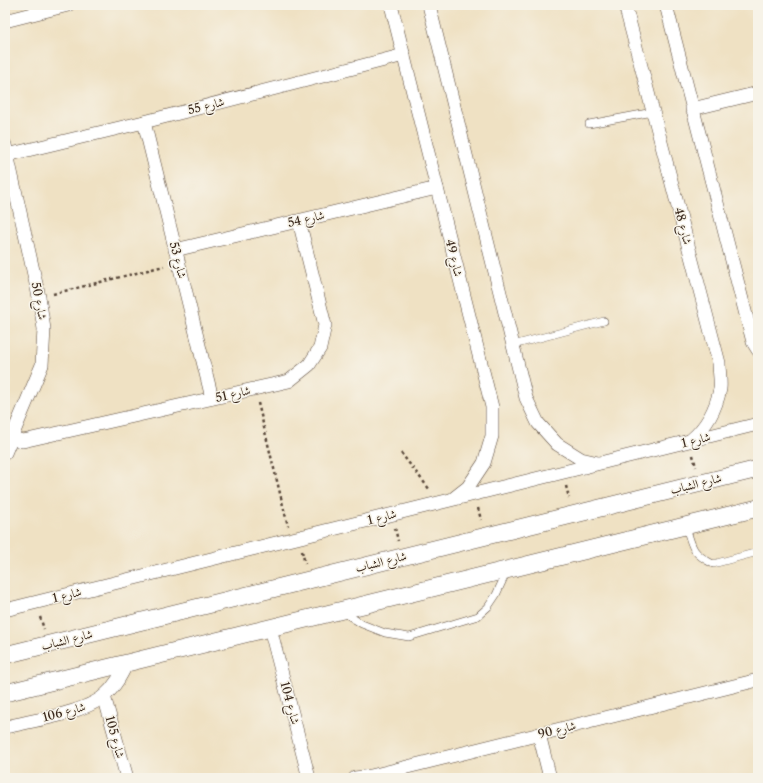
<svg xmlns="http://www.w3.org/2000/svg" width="763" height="783" viewBox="0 0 763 783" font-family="'Libre Caslon Text',Amiri,serif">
<rect width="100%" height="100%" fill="#f7f3e8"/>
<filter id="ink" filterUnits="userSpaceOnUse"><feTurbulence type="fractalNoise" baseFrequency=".025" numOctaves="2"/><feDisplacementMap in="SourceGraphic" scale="8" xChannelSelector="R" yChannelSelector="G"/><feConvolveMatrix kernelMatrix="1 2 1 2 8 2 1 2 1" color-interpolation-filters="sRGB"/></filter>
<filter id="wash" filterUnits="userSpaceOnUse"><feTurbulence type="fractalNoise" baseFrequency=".012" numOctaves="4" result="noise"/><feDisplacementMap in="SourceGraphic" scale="16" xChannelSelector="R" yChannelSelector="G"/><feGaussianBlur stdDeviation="0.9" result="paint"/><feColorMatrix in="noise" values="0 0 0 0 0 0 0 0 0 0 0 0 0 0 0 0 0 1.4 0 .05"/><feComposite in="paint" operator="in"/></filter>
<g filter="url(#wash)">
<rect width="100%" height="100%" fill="#efe1c3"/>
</g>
<g filter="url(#ink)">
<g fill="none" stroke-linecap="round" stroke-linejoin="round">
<g stroke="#564537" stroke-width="8">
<g id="service">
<polyline points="589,124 653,112"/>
<polyline points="513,345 604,321"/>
<path d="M686 526C692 548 692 553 713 564L758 552"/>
<polyline points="343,612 362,624 385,633 409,637 478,616 488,607 496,595 507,571"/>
</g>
</g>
<g stroke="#564537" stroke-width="14">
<g id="minor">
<polyline points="391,5 492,407 492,436 484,463 468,487 454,498"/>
<polyline points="429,5 526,398 538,423 557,444 581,459 598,463"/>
<path d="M625 5 719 363C719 371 721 381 720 389 716 409 706 427 691 440"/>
<polyline points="666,5 753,342 758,350"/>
<polyline points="5,21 68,5"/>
<polyline points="692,109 758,93"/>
<polyline points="144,122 212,398"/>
<polyline points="5,145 39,297 44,329 42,365 5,453"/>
<polyline points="7,155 144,122 404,55"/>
<polyline points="175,250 437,188"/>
<polyline points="5,436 12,439 23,441 289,381 309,365 320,348 325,325 299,221"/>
<polyline points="5,610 758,424"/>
<polyline points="270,628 309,778"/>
<polyline points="104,696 127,778"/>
<path d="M5 727C32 721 84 713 104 696 115 687 121 675 127 663"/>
<polyline points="539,734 550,778"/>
<polyline points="355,778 371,776 758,680"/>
</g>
</g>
<g stroke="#564537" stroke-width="18">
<g id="tertiary">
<polyline points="5,655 758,469"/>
<polyline points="5,693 758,508"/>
</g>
</g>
<g stroke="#564537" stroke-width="2.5" stroke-dasharray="3 3" stroke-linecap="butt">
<polyline points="53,294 164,266"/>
<polyline points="258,403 288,526"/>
<polyline points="401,453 430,490"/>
<polyline points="693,455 696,467"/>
<polyline points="566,486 569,498"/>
<polyline points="478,508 481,520"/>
<polyline points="395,528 398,541"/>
<polyline points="302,551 305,564"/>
<polyline points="40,617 44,629"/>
</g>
<use href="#service" stroke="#fff" stroke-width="7"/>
<use href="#minor" stroke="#fff" stroke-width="13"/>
<use href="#tertiary" stroke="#fff" stroke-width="17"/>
</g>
</g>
<g text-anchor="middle" stroke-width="3" stroke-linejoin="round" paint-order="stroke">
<g font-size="12" fill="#3b2a1e" stroke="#f7f3e8">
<text transform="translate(206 106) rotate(-14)" y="4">شارع 55</text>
<text transform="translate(306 219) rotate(-13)" y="4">شارع 54</text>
<text transform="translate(683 226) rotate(75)" y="4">شارع 48</text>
<text transform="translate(454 258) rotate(76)" y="4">شارع 49</text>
<text transform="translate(178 260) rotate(76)" y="4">شارع 53</text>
<text transform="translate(39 301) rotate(79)" y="4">شارع 50</text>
<text transform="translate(233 394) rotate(-13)" y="4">شارع 51</text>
<text transform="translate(696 440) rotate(-14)" y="4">شارع 1</text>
<text transform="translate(696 484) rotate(-14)" y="4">شارع الشباب</text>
<text transform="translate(382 517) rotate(-14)" y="4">شارع 1</text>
<text transform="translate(381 562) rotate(-14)" y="4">شارع الشباب</text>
<text transform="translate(67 595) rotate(-14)" y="4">شارع 1</text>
<text transform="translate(67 640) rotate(-14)" y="4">شارع الشباب</text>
<text transform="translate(290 703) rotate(75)" y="4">شارع 104</text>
<text transform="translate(64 712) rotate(-15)" y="4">شارع 106</text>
<text transform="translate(557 730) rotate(-14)" y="4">شارع 90</text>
<text transform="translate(115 737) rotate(75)" y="4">شارع 105</text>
</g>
</g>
<rect width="763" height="783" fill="none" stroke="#f7f3e8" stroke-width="20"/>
</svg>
